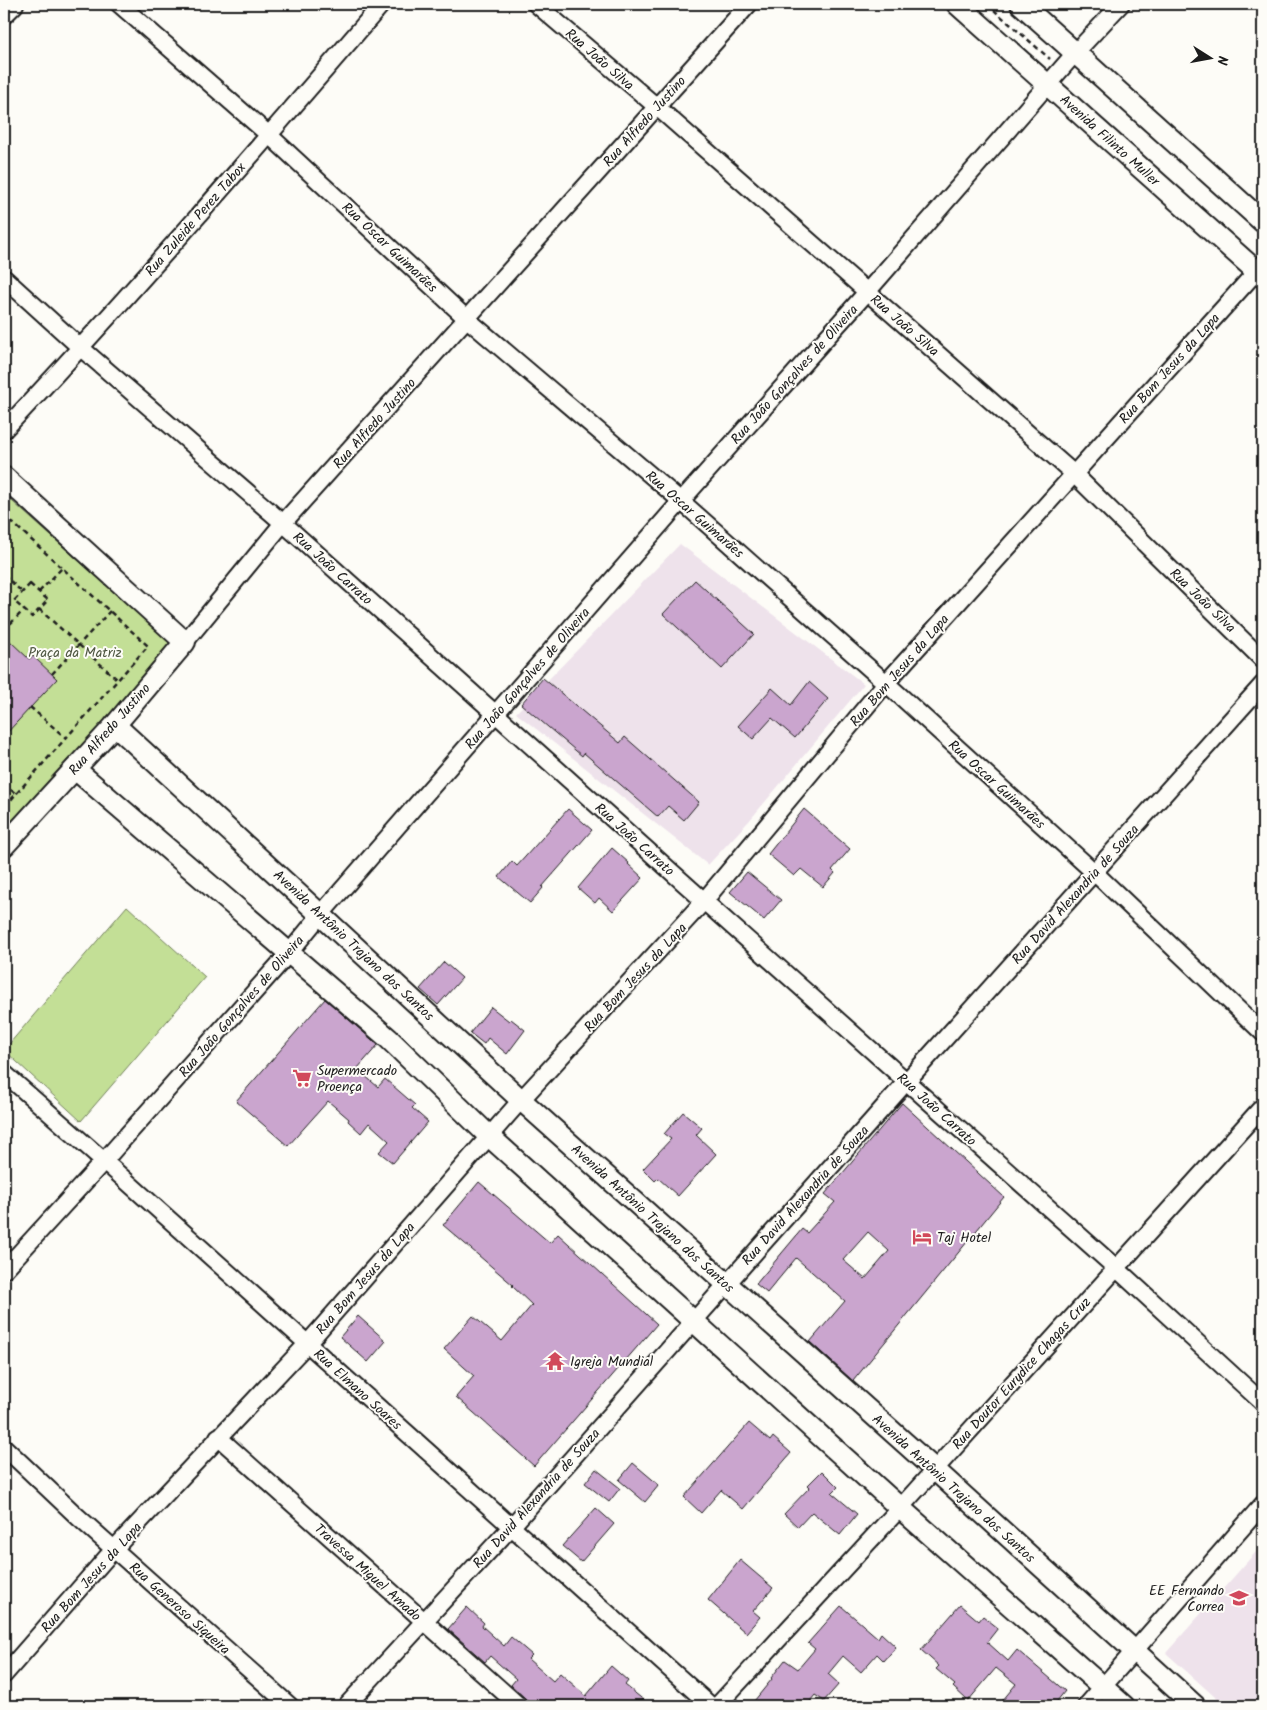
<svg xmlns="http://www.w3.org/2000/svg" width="1267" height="1710" viewBox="0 0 1267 1710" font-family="Kalam,sans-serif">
<rect width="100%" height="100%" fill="#fdfcf7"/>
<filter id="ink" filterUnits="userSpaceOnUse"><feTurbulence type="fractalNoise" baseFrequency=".02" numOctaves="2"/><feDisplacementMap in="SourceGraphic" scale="10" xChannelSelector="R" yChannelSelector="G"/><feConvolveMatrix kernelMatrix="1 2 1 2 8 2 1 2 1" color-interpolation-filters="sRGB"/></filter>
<g filter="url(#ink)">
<g fill="#eee2eb">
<polygon points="680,544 864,684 749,821 708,865 516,713"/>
<polygon points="1263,1544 1263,1706 1225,1706 1166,1653"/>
</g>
<g fill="#c3df96" stroke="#707e59">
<polygon points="4,494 174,646 4,837"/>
<polygon points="127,906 205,977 81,1121 4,1050"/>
</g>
<g fill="#caa5ce" stroke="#1c1c1c" fill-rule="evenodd">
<polygon points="695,580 754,634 722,669 663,614"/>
<polygon points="10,641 29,659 33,656 57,679 4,736 4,647"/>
<polygon points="543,678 620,743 625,737 699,802 684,820 668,806 658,817 584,753 582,756 521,704"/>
<polygon points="809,682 828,699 795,738 772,718 753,739 738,726 772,688 791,705"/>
<polygon points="568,809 592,830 542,887 543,888 530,903 499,877 512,861 517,866"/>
<polygon points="804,809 850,849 832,870 835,873 823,887 801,869 794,876 768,854"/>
<polygon points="612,848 629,863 628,864 643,878 613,911 599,898 595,903 578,888"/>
<polygon points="747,872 781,900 764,920 730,892"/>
<polygon points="444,962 462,978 438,1005 420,989"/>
<polygon points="325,999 378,1045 357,1069 378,1087 385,1079 415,1105 412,1108 428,1122 393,1163 379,1152 389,1141 369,1123 361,1133 348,1121 349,1119 328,1101 288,1146 236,1101"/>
<polygon points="491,1007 509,1021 511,1019 525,1030 507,1054 488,1038 484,1044 470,1033"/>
<path d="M902 1103 1004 1197 853 1381 810 1342 845 1301 796 1258 767 1293 756 1284 802 1229 807 1233 835 1202 825 1194ZM868 1232 889 1251 865 1279 843 1260Z"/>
<polygon points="683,1112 702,1128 696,1135 716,1154 678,1196 658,1178 655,1181 643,1169 671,1139 664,1134"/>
<polygon points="479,1182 550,1243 558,1234 657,1324 534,1466 456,1397 474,1376 444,1349 473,1316 502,1341 532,1305 512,1286 513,1285 443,1225"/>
<polygon points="358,1316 386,1341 368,1362 340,1337"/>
<polygon points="749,1423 770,1441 773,1437 791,1453 743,1509 721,1490 701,1513 684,1497"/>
<polygon points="633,1463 659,1485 645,1502 619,1480"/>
<polygon points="596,1469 620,1488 609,1502 585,1483"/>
<polygon points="822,1471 838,1487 832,1493 857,1514 840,1535 812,1512 798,1527 784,1514 810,1487 808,1485"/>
<polygon points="596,1508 614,1524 581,1562 562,1546"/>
<polygon points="740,1560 773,1588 753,1611 760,1617 746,1633 708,1600"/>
<polygon points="960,1605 979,1621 983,1616 998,1628 987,1642 1008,1661 1017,1650 1065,1691 1053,1706 998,1706 1016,1684 996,1668 968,1701 953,1687 955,1685 936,1669 939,1666 921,1650"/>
<polygon points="841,1606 878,1638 881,1633 896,1647 884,1661 877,1654 861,1672 843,1656 828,1674 839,1684 824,1701 815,1695 806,1706 750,1706 772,1679 771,1678 785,1660 798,1669 815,1649 808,1643"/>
<polygon points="467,1607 484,1623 482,1626 504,1646 511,1637 532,1655 528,1659 553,1681 560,1673 586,1696 611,1666 628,1681 625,1685 651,1706 529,1706 526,1699 511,1685 516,1679 490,1656 485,1662 448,1629"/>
</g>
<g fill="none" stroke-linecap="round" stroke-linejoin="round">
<g stroke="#1c1c1c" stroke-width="20">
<g id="minor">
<polyline points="119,4 269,135 467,319 681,501 886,683 1094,872 1263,1033"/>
<polyline points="536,4 657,107 1073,473 1263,660"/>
<polyline points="4,278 81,348 283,523 704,901 1116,1268 1263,1403"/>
<path d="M4 430C134 292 258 148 382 4"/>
<polyline points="185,642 283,523 749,4"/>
<polyline points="4,1073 104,1161 711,1706"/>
<polyline points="4,1270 104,1161 289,953 321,914 681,501 867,292 1076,52 1121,4"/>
<polyline points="218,1437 519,1706"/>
<polyline points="4,1447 78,1517 290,1706"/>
<polyline points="4,1675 114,1549 307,1344 521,1100 704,901 886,683 1263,264"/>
<polyline points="346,1706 512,1526 906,1082 1263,684"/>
<polyline points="717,1706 900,1508 1263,1106"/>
<polyline points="1086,1706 1263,1504"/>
</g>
</g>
<g stroke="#1c1c1c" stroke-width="24">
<g id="major">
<polyline points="957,4 1263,277"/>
<polyline points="1021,4 1263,222"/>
<polyline points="4,13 13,4"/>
<polyline points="4,477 185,642 115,725 4,846"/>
<polyline points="115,725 521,1100 934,1469 1195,1706"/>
<polyline points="75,769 388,1038 489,1136 900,1508 1124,1706"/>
</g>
</g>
<g stroke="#1c1c1c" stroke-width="2.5" stroke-dasharray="5 4" stroke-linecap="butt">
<polyline points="987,4 1050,59"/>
<polyline points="4,515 148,646 16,794"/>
<polyline points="4,532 12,522"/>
<polyline points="4,575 22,592"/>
<polygon points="30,584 48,600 32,617 14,601"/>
<polyline points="39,592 62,568"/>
<polyline points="39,609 118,680"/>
<polyline points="4,630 24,610"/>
<polyline points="52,674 110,611"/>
<polyline points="30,707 66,738"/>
<polyline points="4,784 16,794 4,808"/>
</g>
<use href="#minor" stroke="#fdfcf7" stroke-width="16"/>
<use href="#major" stroke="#fdfcf7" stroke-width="20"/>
</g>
</g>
<defs>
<g id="supermarket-bare" transform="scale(1.5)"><path d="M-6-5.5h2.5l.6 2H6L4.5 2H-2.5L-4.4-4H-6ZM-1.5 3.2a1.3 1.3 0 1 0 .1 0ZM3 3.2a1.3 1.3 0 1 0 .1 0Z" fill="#d1495b" stroke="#fdfcf7" stroke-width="2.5" paint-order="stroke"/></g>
<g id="hotel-bare" transform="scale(1.5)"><path d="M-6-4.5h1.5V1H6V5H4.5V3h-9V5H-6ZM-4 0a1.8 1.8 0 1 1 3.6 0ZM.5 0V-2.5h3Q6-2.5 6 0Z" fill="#d1495b" stroke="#fdfcf7" stroke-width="2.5" paint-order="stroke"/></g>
<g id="temple-bare" transform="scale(1.5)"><path d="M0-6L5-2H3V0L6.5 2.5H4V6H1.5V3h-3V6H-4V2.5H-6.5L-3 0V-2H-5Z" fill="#d1495b" stroke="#fdfcf7" stroke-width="2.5" paint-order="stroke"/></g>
<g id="school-bare" transform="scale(1.5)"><path d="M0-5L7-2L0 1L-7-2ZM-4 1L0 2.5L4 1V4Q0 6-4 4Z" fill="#d1495b" stroke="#fdfcf7" stroke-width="2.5" paint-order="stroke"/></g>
</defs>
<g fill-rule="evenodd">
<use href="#supermarket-bare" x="302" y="1078"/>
<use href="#hotel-bare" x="922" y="1237"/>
<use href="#temple-bare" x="555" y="1361"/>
<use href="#school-bare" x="1239" y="1598"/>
</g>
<g text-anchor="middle" stroke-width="4" stroke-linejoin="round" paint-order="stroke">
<g font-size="14" fill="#1c1c1c" stroke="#fdfcf7">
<text transform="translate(600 59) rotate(41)" y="5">Rua João Silva</text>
<text transform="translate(644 121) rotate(-48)" y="5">Rua Alfredo Justino</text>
<text transform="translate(1110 140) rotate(42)" y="5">Avenida Filinto Muller</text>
<text transform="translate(195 219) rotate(-49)" y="5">Rua Zuleide Perez Tabox</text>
<text transform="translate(390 247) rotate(43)" y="5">Rua Oscar Guimarães</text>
<text transform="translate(905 325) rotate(41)" y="5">Rua João Silva</text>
<text transform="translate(1169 368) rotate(-48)" y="5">Rua Bom Jesus da Lapa</text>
<text transform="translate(794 374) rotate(-48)" y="5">Rua João Gonçalves de Oliveira</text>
<text transform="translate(374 423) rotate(-48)" y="5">Rua Alfredo Justino</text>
<text transform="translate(695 514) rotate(41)" y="5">Rua Oscar Guimarães</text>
<text transform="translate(333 568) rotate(42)" y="5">Rua João Carrato</text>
<text transform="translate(1203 600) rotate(44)" y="5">Rua João Silva</text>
<text transform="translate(899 670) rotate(-49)" y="5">Rua Bom Jesus da Lapa</text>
<text transform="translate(527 678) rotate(-49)" y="5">Rua João Gonçalves de Oliveira</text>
<text transform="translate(109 729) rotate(-49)" y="5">Rua Alfredo Justino</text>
<text transform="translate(997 784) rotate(42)" y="5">Rua Oscar Guimarães</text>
<text transform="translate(635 839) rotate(42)" y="5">Rua João Carrato</text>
<text transform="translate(1075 894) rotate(-48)" y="5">Rua David Alexandria de Souza</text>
<text transform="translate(354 945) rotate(43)" y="5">Avenida Antônio Trajano dos Santos</text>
<text transform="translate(635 977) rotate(-47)" y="5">Rua Bom Jesus da Lapa</text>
<text transform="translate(241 1006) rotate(-49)" y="5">Rua João Gonçalves de Oliveira</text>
<text transform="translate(937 1109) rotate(42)" y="5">Rua João Carrato</text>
<text transform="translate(805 1195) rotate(-48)" y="5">Rua David Alexandria de Souza</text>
<text transform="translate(653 1218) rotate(42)" y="5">Avenida Antônio Trajano dos Santos</text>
<text transform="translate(365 1278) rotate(-49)" y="5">Rua Bom Jesus da Lapa</text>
<text transform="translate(1021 1373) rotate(-48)" y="5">Rua Doutor Eurydice Chagas Cruz</text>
<text transform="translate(358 1389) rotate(42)" y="5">Rua Elmano Soares</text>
<text transform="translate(954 1488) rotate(42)" y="5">Avenida Antônio Trajano dos Santos</text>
<text transform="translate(536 1498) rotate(-48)" y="5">Rua David Alexandria de Souza</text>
<text transform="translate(368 1572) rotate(42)" y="5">Travessa Miguel Amado</text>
<text transform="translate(91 1577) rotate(-48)" y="5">Rua Bom Jesus da Lapa</text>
<text transform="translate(180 1608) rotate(42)" y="5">Rua Generoso Siqueira</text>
</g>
<g font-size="14" fill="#4e5641" stroke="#fdfcf7">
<text x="75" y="657">Praça da Matriz</text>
</g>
<g font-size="14" fill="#1c1c1c" stroke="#fdfcf7" text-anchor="start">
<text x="317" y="1075">Supermercado<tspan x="317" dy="16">Proença</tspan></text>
<text x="937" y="1242">Taj Hotel</text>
<text x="570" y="1366">Igreja Mundial</text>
<text x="1224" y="1595" text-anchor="end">EE Fernando<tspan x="1224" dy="16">Correa</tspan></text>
</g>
</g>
<rect width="1267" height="1710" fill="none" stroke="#fdfcf7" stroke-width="20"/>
<rect x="10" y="10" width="1247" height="1690" fill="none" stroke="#1c1c1c" stroke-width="2" filter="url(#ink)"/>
<g transform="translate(1210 58) rotate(101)" stroke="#fdfcf7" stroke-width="4" paint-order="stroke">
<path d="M0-4L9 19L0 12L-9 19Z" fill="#1c1c1c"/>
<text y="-8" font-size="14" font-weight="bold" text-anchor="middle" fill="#1c1c1c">N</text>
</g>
</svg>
